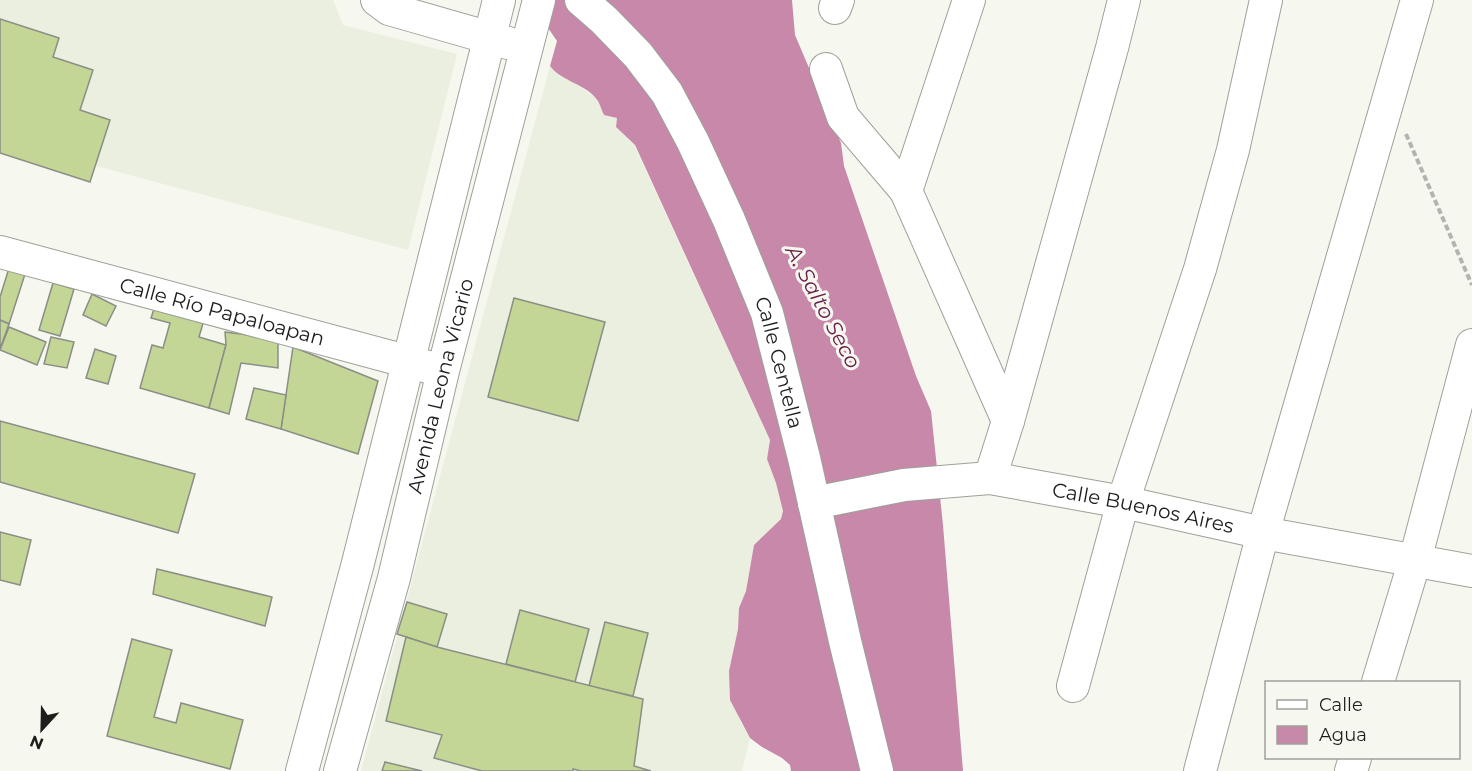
<svg xmlns="http://www.w3.org/2000/svg" width="1472" height="771" viewBox="0 0 1472 771" font-family="Montserrat,sans-serif">
<rect width="100%" height="100%" fill="#f6f8f0"/>
<g fill="#eaefdf">
<polygon points="0,0 333,0 343,25 457,54 408,250 0,140"/>
<polygon points="550,66 554,70 583,88 597,99 604,115 617,118 616,127 634,145 770,440 767,459 776,483 783,511 781,519 754,545 746,591 739,608 738,629 729,671 740,721 750,738 742,771 361,771"/>
</g>
<path fill="#c788a9" d="M529 0H792L795 35 841 143 844 166 916 376 931 411 943 525 963 771H791L790 765 782 758 762 747 750 738 730 700 729 671 738 629 739 608 746 591 754 545 781 519 783 511 776 483 767 459 770 440 635 145 616 127 617 118 604 115C602 111 600 105 598 101 587 84 562 82 550 66L557 41Z"/>
<g fill="#c3d695" stroke="#8b8e86" stroke-width="1.5">
<polygon points="0,19 59,38 53,57 93,70 80,110 110,120 90,182 0,153"/>
<polygon points="9,268 26,271 9,324 0,320 0,297"/>
<polygon points="53,283 74,289 60,336 39,330"/>
<polygon points="92,294 116,306 106,326 83,315"/>
<polygon points="514,298 605,322 578,421 488,397"/>
<polygon points="155,306 204,320 199,337 226,345 209,408 140,388 152,345 163,348 170,323 151,318"/>
<polygon points="0,320 9,324 0,349"/>
<polygon points="9,327 46,342 37,365 0,350"/>
<polygon points="225,332 278,339 278,368 241,363 229,414 209,408 226,345"/>
<polygon points="51,337 74,342 67,368 44,364"/>
<polygon points="293,347 378,381 358,454 281,429"/>
<polygon points="95,349 116,356 108,384 86,378"/>
<polygon points="254,388 286,395 281,429 246,419"/>
<polygon points="0,421 195,474 178,533 0,482"/>
<polygon points="0,532 31,540 20,585 0,580"/>
<polygon points="157,569 272,597 265,626 153,594"/>
<polygon points="407,602 447,614 437,647 397,634"/>
<polygon points="520,610 589,629 575,682 506,664"/>
<polygon points="605,622 648,633 633,696 589,686"/>
<polygon points="406,637 437,647 643,699 634,766 651,771 581,771 573,769 573,771 482,771 434,758 442,735 386,721"/>
<polygon points="132,639 172,650 154,717 176,723 181,703 243,720 230,769 107,736"/>
<polygon points="385,762 422,771 382,771"/>
</g>
<g fill="none" stroke-linecap="round" stroke-linejoin="round">
<g stroke="#9ea199" stroke-width="34">
<g id="minor">
<polyline points="377,0 389,9 508,43"/>
<path id="s1" d="M581 0 604 20 638 55 667 93 693 142 729 220 767 313 804 458 845 641 877 771"/>
<polyline points="835,8 838,0"/>
<polyline points="826,69 843,117 906,191 1008,421"/>
<polyline points="906,191 969,0"/>
<path id="s2" d="M0 252 428 367"/>
<polyline points="990,478 1008,421 1112,48 1124,0"/>
<path id="s3" d="M814 503 904 485 990 478 1123 502 1263 533 1472 571"/>
<polyline points="1378,682 1415,560 1472,345"/>
<polyline points="1073,686 1123,502 1200,269 1233,150 1266,0"/>
<polyline points="302,771 358,563 499,0"/>
<path id="s4" d="M340 771 394 578 443 371 539 0"/>
<polyline points="1200,771 1263,533 1417,0"/>
<polyline points="1351,771 1355,758"/>
</g>
</g>
<polyline stroke="#b3b4ae" stroke-width="4" stroke-dasharray="6 3" stroke-linecap="butt" points="1406,134 1472,285"/>
<use href="#minor" stroke="#fff" stroke-width="32"/>
</g>
<g text-anchor="middle" stroke-width="6" stroke-linejoin="round" paint-order="stroke">
<g font-size="20" fill="#1d1e1b" stroke="#f6f8f0">
<text dy="7" stroke="none"><textPath href="#s2" startOffset="230">Calle Río Papaloapan</textPath></text>
<text dy="7" stroke="none"><textPath href="#s1" startOffset="420">Calle Centella</textPath></text>
<text dy="7" stroke="none"><textPath href="#s4" startOffset="398">Avenida Leona Vicario</textPath></text>
<text dy="7" stroke="none"><textPath href="#s3" startOffset="334">Calle Buenos Aires</textPath></text>
</g>
<g font-size="21" font-style="italic" fill="#691e4c" stroke="#f6f8f0">
<text transform="translate(823 307) rotate(62)" y="7">A. Salto Seco</text>
</g>
</g>
<rect x="1265" y="681" width="195" height="78" fill="#f6f8f0" stroke="#9fa19b" stroke-width="1.5"/>
<rect x="1277" y="700" width="30" height="9" fill="#ffffff" stroke="#9fa19b" stroke-width="1.5"/>
<text x="1319" y="711" font-size="18" fill="#1d1e1b">Calle</text>
<rect x="1277" y="726" width="30" height="18" fill="#c788a9" stroke="#9fa19b" stroke-width="1.5"/>
<text x="1319" y="741" font-size="18" fill="#1d1e1b">Agua</text>
<g transform="translate(42 729) rotate(202)" stroke="#f6f8f0" stroke-width="4.5" paint-order="stroke">
<path d="M0-4.5L10 22L0 15L-10 22Z" fill="#1d1e1b"/>
<text y="-9" font-size="16" font-weight="bold" text-anchor="middle" fill="#1d1e1b">N</text>
</g>
</svg>
